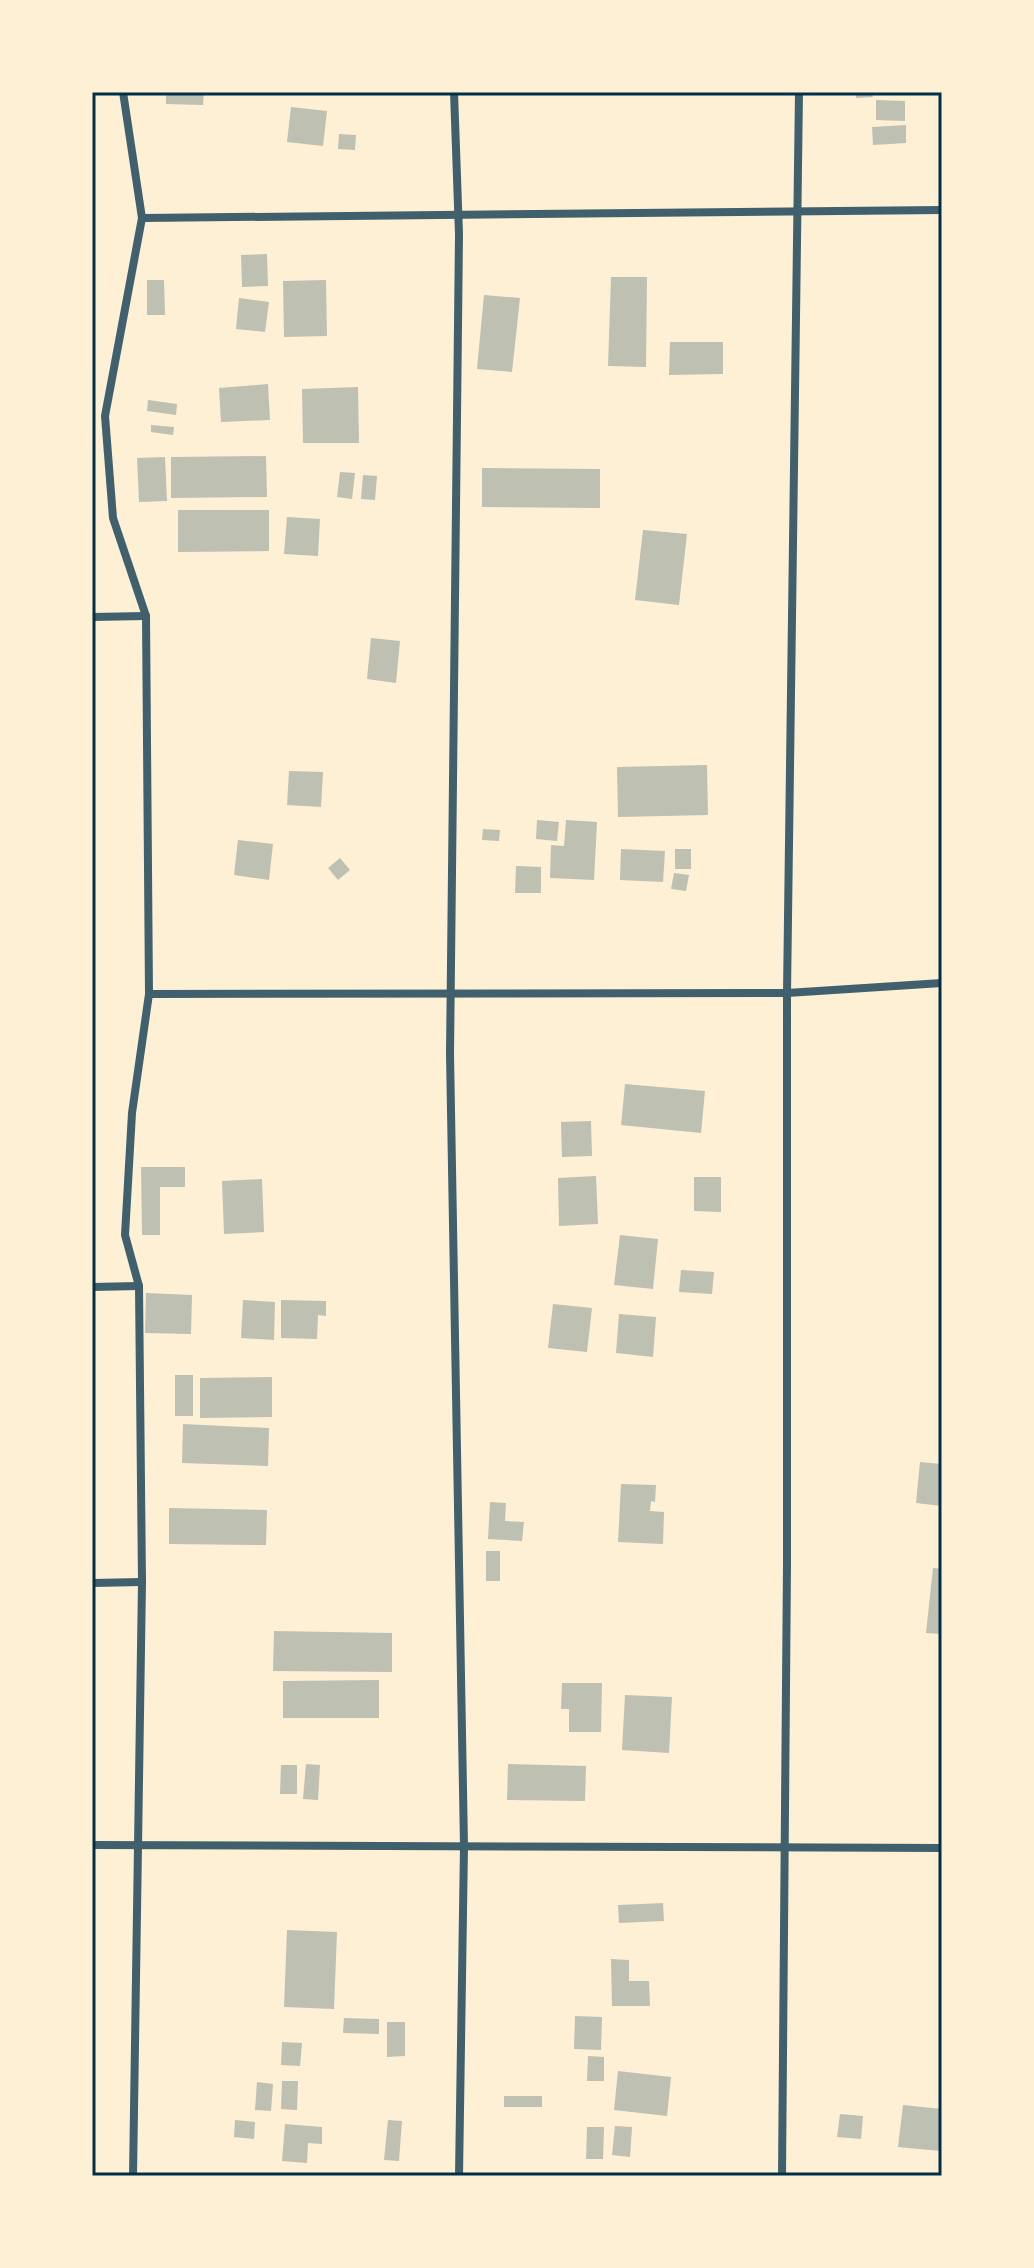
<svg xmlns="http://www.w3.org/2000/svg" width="1034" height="2268" viewBox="0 0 1034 2268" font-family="Lato,sans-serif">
<rect width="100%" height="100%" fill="#fdf0d5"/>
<g fill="#bec0b2">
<polygon points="166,92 204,92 203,105 166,104"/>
<polygon points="856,92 872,92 873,97 856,98"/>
<polygon points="876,100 905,101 905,121 876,120"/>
<polygon points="291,107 327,111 323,146 287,142"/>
<polygon points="906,125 906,143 873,145 872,127"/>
<polygon points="339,134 356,135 355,150 338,149"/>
<polygon points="267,254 268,286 242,287 241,255"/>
<polygon points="611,277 647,277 646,367 608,366"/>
<polygon points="147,280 164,280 165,315 147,315"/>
<polygon points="326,280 327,336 284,337 283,281"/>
<polygon points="484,295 520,298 512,372 477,369"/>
<polygon points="239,298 269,302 265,332 236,329"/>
<polygon points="670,342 723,342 723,374 669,375"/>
<polygon points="268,384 270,420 221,422 219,388"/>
<polygon points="358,387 359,443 303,443 302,389"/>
<polygon points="148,400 177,404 176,415 147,411"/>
<polygon points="151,425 174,427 173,435 151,432"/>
<polygon points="266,456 267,497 171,498 171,457"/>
<polygon points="165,457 167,501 139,502 137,458"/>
<polygon points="482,468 600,469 600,508 482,507"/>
<polygon points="340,472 355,473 352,499 337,497"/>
<polygon points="363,475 377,476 375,500 361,499"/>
<polygon points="178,510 269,510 269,551 178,552"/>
<polygon points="287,517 320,519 318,556 284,554"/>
<polygon points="643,530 687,534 679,605 635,600"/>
<polygon points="371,638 400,641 396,683 367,679"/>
<polygon points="707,765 708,815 618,817 617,767"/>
<polygon points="289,771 323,772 321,807 287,805"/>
<polygon points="537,820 559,822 557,841 536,839"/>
<polygon points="566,820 597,822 594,880 550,878 551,845 564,846"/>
<polygon points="483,829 500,830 499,841 482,840"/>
<polygon points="238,840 273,844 269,880 234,875"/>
<polygon points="621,849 665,851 663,882 620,880"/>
<rect x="675" y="849" width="16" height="20"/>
<polygon points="340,858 350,870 338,880 328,868"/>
<polygon points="516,866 541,867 541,893 515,893"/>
<polygon points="674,873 689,875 686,891 671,889"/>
<polygon points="625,1084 705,1091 701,1133 621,1125"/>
<polygon points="591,1121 592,1156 562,1157 561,1122"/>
<polygon points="141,1167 185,1167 185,1187 160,1187 160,1235 142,1235"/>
<polygon points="596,1176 598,1224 559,1226 558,1178"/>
<polygon points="694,1177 721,1177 721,1212 694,1211"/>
<polygon points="262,1179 264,1232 224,1234 222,1181"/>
<polygon points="620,1235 658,1239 653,1289 614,1285"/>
<polygon points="681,1270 714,1272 712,1294 679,1292"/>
<polygon points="146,1293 192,1295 191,1334 145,1333"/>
<polygon points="243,1300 275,1302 274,1340 241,1338"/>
<polygon points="281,1300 326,1301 326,1316 318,1315 317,1339 281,1338"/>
<polygon points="553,1304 592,1308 587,1352 548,1348"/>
<polygon points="619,1314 656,1317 653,1357 616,1353"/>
<rect x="175" y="1375" width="18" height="41"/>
<polygon points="272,1377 272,1417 200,1418 200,1378"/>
<polygon points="183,1424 269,1428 268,1466 182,1463"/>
<polygon points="920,1462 942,1464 942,1506 916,1503"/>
<polygon points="621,1484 656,1485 655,1502 651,1501 650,1511 664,1512 663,1544 618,1542"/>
<polygon points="490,1502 506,1503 505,1521 524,1522 522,1541 488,1539"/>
<polygon points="169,1508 267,1510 266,1545 169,1544"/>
<rect x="486" y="1551" width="14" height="30"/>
<polygon points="933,1568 942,1569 942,1634 926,1633"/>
<polygon points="274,1631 392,1633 392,1672 273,1671"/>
<polygon points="379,1680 379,1718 283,1718 283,1681"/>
<polygon points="562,1683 602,1683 601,1732 569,1732 569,1709 561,1709"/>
<polygon points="625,1695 672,1697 669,1753 622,1750"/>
<polygon points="306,1764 320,1765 318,1800 303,1799"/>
<polygon points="508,1764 586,1766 585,1801 507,1800"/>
<polygon points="281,1765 297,1765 297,1794 280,1794"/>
<polygon points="663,1903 664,1921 619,1923 618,1905"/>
<polygon points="287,1930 337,1932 334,2009 284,2007"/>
<polygon points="611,1959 629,1960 629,1981 649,1981 650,2006 612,2006"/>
<polygon points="575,2016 602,2017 601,2050 574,2049"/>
<polygon points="344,2018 379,2019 379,2034 343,2033"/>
<polygon points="387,2022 405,2022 405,2056 387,2057"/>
<polygon points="282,2042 302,2043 300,2066 281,2065"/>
<polygon points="588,2056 604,2057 604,2081 587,2081"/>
<polygon points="618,2071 671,2077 667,2116 614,2110"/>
<polygon points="282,2081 298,2081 297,2110 281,2109"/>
<polygon points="257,2082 273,2084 271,2111 255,2110"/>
<rect x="504" y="2096" width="38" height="11"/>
<polygon points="903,2105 942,2109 940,2151 898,2147"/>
<polygon points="840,2114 863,2116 861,2139 837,2137"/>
<polygon points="235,2120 255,2122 254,2139 234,2137"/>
<polygon points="388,2120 402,2121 399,2161 384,2160"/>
<polygon points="285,2124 322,2127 322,2144 308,2143 307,2163 282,2161"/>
<polygon points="615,2126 632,2127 630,2157 612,2155"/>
<polygon points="587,2127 604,2127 603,2159 586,2159"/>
</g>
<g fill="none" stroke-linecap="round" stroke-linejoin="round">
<g stroke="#3f606c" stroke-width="8">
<polyline points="123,92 142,218 105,416 113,518 146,616 149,994 132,1113 125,1235 139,1286 142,1582 133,2176"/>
<polyline points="454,92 459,234 450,1054 464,1846 459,2176"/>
<polyline points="142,218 942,210"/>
<polyline points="92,617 146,616"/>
<polyline points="149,994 787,993 942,983"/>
<polyline points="92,1287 139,1286"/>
<polyline points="92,1583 142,1582"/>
<polyline points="92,1845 942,1848"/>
<polyline points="782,2176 787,1563 787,993 799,92"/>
</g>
</g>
<rect width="1034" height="2268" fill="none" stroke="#fdf0d5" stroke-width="188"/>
<rect x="94" y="94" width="846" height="2080" fill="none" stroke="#003049" stroke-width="3"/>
</svg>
